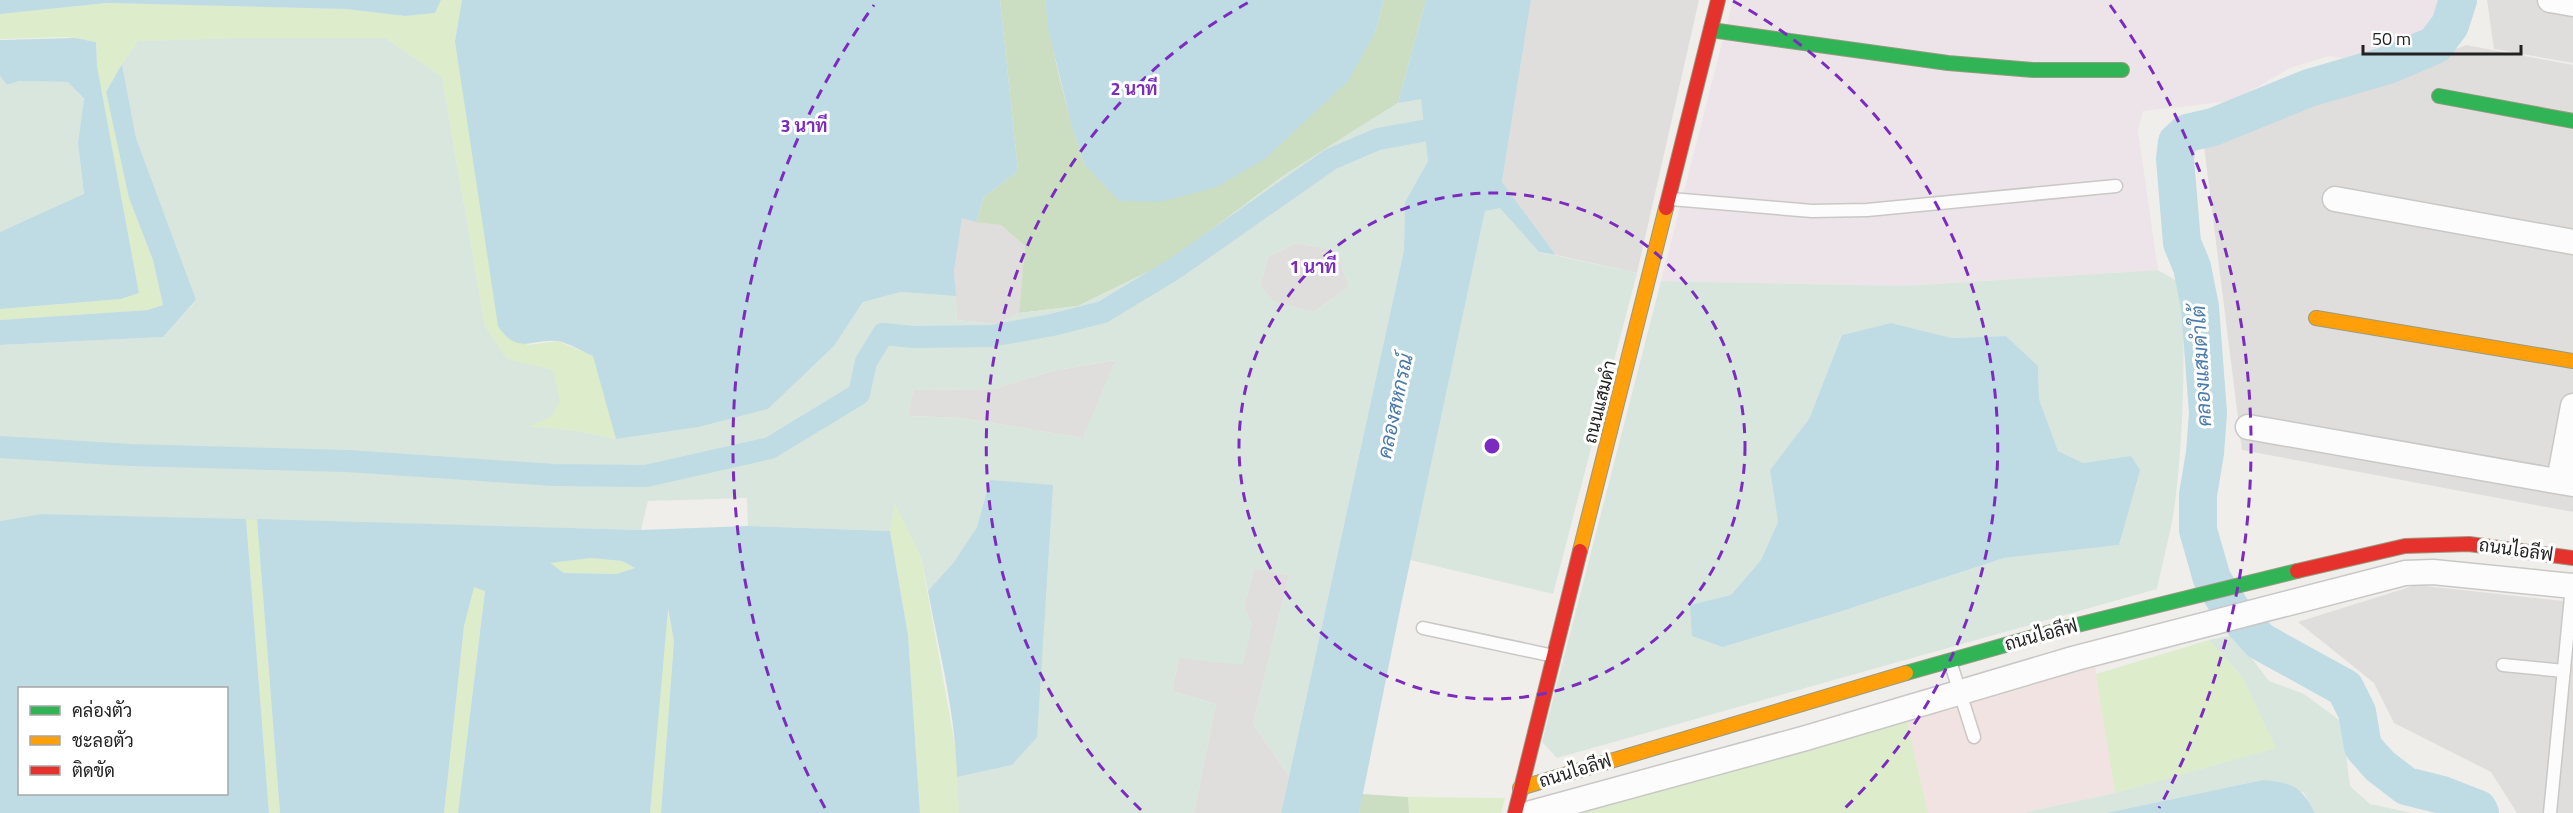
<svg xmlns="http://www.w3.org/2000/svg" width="2573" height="813" viewBox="0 0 2573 813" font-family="'Titillium Web',Sarabun,sans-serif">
<rect width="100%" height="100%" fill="#f0eeeb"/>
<g fill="#dfdedc">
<polygon points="1531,0 1699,0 1637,273 1556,255 1502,182"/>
<polygon points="2487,0 2573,0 2573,63 2494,49"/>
<polygon points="2466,45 2573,65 2573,512 2242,450 2204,146"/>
<polygon points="962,217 1001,225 1025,246 1019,313 997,324 957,320 954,272"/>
<polygon points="1296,243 1336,250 1349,287 1313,312 1274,302 1260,286 1268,257"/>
<polygon points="1116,360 1083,438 961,418 908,416 913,390 994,389 1052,371"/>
<polygon points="1254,568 1289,575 1253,724 1289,776 1281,813 1194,813 1216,704 1172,691 1179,658 1252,625 1244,607"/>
<polygon points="2416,585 2573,602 2573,813 2517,813 2491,772 2394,723 2374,683 2298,622"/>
</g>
<polygon fill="#f1e3e1" points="2095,665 2115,793 2022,813 1928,813 1907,722"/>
<polygon fill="#ede4e9" points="1733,0 2442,0 2431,34 2352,60 2329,56 2290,68 2233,101 2143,111 2138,131 2158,270 1904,286 1661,281"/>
<g fill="#ddeccb">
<polygon points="441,0 462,0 455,41 527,345 558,341 594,356 616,439 577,431 528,426 507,359 485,326 442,77 386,38 236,38 138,41 122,64 106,92 129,198 153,260 163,305 148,310 0,320 0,309 121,299 139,293 97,66 96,42 67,37 0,39 0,14 107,3 346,9 405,16 435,13"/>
<polygon points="895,503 921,557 957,756 959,813 920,813 908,635 890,531"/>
<polygon points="246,519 257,519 280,813 269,813"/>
<polygon points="591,558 622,561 635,568 617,574 564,573 549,563"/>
<polygon points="473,587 485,590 458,813 444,813 464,626"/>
<polygon points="667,607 674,641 661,813 650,813"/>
<polygon points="2209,640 2243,678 2277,748 2115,793 2096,674"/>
<polygon points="1907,722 1928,813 1563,813"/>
<polygon points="1408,797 1505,798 1501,813 1409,813"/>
</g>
<g fill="#cbdec1">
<path d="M1000 0H1045C1052 55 1067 110 1084 164L1375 33 1384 0H1426L1398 103 1283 176 1168 262 1078 306 1019 313 1025 246 1001 225 976 222 984 197 1018 171Z"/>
<polygon points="1362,794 1408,797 1409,813 1359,813"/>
</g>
<g fill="#d9e6de" fill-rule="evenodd">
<path d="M236 38H386L442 77 485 326 507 359 553 370 560 401 551 417 529 426 577 431 616 439 699 427 768 409 834 346 863 302 901 292 956 296 957 320 997 324 1019 313 1078 306 1168 262 1283 176 1359 127 1398 103 1421 98 1428 161 1405 202 1404 250 1289 776 1253 724 1289 575 1254 568 1244 607 1252 625 1243 665 1179 658 1172 691 1216 704 1194 813H959L957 777 1012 765 990 480 977 527 954 562 928 591 921 557 895 504 890 531 748 526 747 498 648 501 641 530 40 514 0 521V345L163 337 196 301 136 138 122 64 138 41ZM1296 243 1336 250 1349 287 1313 312 1275 302 1260 286 1268 257ZM1115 360 1083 438 961 418 908 416 913 390 994 389 1052 371Z"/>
<polygon points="0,76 7,85 19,81 68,82 84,100 78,143 84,195 0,232"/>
<polygon points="1500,207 1539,252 1637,273 1553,594 1410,560 1485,211"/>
<path d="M2158 270 2182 284C2185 357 2184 431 2175 503 2171 532 2163 560 2157 589L1557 758 1542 742 1661 281 1904 286ZM1891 323 1952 338 2006 336 2038 366 2039 399 2058 451 2083 463 2131 456 2128 509 2119 545 2004 558 1836 613 1723 647 1690 605 1731 595 1761 560 1778 522 1770 470 1809 419 1842 335Z"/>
<polygon points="2234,635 2269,681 2304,694 2342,722 2350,786 2370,804 2412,813 2315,813 2304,793 2263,780 2106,813 2022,813 2115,793 2276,748 2243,678 2209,640"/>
</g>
<g fill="#bfdbe3" fill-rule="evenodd">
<polygon points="0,0 441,0 435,13 405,16 346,9 107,3 0,14"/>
<path d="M462 0H1000L1018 171 984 197 976 222 962 218 954 272 956 296 901 292 863 302 834 346 768 409 699 427 616 439 593 356C583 352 569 343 558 341 531 338 518 356 498 326L455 41Z"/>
<polygon points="1045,0 1384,0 1375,33 1348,81 1265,159 1217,187 1160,202 1119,201 1084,164 1071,123 1048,28"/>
<polygon points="1426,0 1531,0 1502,182 1556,255 1539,252 1500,208 1485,211 1402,600 1359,813 1281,813 1404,250 1405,202 1428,161 1421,99 1398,103"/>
<polygon points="75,38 96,42 97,66 139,293 121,299 0,309 0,232 84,194 78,143 84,99 68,82 19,81 7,85 0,76 0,40"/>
<polygon points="122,64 136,138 196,300 163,337 0,345 0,320 148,310 163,305 153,260 129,198 106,92"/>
<polygon points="1891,323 1952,338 2006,336 2038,366 2039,399 2058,451 2083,463 2131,456 2140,470 2119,545 2004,558 1836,613 1723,647 1692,636 1690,605 1731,595 1761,560 1778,522 1770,470 1809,419 1842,335"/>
<path d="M990 480 1053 485 1037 737 1012 765 957 777C956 714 939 652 928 591L954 562 977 527Z"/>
<path d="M40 514 246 519 269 813H0V521ZM20 688H226V794H20Z"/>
<path d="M257 519 641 530 748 526 890 531 908 635 920 813H661L674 641 668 609 650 813H458L485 591 474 587 464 626 444 813H280ZM591 558 622 561 635 568 617 574 564 573 550 563Z"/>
<path d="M2263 780C2293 783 2301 786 2315 813H2106Z"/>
</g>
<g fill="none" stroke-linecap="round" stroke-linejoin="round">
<polyline stroke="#bfdbe3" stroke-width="22" points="0,447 130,455 347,461 554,475 646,476 770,448 859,394 866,362 883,334 914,337 991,336 1052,325 1103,312 1174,269 1331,159 1378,139 1455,125"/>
<polyline stroke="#bfdbe3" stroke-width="38" points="2458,0 2450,25 2435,45 2388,65 2309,88 2213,127 2187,133 2177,142 2175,159 2182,243 2192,267 2200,307 2208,413 2205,453 2198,495 2198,530 2212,579 2231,609 2260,641 2345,688 2357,712 2363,747 2380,766 2406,786 2442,795 2478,809 2480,813"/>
<g stroke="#c9c8c7" stroke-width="15">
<g id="lane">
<polyline points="1671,199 1812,211 1867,210 2116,186"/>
<polyline points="1423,628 1554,656"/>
<polyline points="1950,661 1974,737"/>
<polyline points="2503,665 2564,671"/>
<polyline points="2550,813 2572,586"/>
</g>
</g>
<g stroke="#c9c8c7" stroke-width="27">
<g id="street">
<polyline points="2550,0 2573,4"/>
<polyline points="2335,199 2573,242"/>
<polyline points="2248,427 2573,484"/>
<polyline points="2559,481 2573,406"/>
<polyline points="1531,813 1806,738 2076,658 2405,573 2433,572 2573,586"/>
</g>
</g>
<g stroke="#999a82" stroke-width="16">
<g id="fast">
<polyline points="1711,30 1948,63 2033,70 2122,70"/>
<polyline points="2439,96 2573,121"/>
<polyline points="1906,673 2069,627 2297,571"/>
</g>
</g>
<g stroke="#999a82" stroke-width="16">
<g id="slow">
<polyline points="2316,318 2573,361"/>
<polyline points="1580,551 1666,208"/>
<polyline points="1520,788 1906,673"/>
</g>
</g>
<g stroke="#999a82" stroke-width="16">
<g id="jam">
<polyline points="1666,208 1718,0"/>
<polyline points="2297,571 2405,546 2469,544 2573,558"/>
<polyline points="1515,813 1580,551"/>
</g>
</g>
<use href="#lane" stroke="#fdfcfc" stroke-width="12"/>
<use href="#street" stroke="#fdfcfc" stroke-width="24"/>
<use href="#fast" stroke="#30b455" stroke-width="14"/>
<use href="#slow" stroke="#ff9f0a" stroke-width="14"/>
<use href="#jam" stroke="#e5322d" stroke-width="14"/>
</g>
<g fill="none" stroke="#7b2cbf" stroke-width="3" stroke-dasharray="10 8">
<circle cx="1492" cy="446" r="253"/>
<path d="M1141 810A506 506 0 0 1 1251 1M1733 1A506 506 0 0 1 1843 810"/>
<path d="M825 808A759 759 0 0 1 874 5M2110 5A759 759 0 0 1 2159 808"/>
</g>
<g text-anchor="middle" stroke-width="6" stroke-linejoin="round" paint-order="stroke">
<g font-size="18" fill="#222" stroke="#fff">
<text transform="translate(1600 402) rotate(-76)" y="6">ถนนแสมดำ</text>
<text transform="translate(2516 550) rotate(8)" y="6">ถนนไอลีฟ</text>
<text transform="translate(2041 635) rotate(-15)" y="6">ถนนไอลีฟ</text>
<text transform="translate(1575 771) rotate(-17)" y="6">ถนนไอลีฟ</text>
</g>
<g font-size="20" font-style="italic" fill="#4a7aab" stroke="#fff">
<text transform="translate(2201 366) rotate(-93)" y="7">คลองแสมดำใต้</text>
<text transform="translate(1395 406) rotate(-78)" y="7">คลองสหกรณ์</text>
</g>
</g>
<circle cx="1492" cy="446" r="9" fill="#7b2cbf" stroke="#fff" stroke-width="3"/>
<g font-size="18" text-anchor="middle" font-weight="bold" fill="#7b2cbf" stroke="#fff" stroke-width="6" stroke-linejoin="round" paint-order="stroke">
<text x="1134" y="95">2 นาที</text>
<text x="804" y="132">3 นาที</text>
<text x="1313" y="273">1 นาที</text>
</g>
<rect x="18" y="687" width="210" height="108" fill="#ffffff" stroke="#a7a7a7" stroke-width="1.5"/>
<rect x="30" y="706" width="30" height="9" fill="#30b455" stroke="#a7a7a7" stroke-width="1.5"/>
<text x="72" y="717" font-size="18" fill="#222222">คล่องตัว</text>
<rect x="30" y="736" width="30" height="9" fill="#ff9f0a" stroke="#a7a7a7" stroke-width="1.5"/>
<text x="72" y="747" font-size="18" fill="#222222">ชะลอตัว</text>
<rect x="30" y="766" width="30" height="9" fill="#e5322d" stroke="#a7a7a7" stroke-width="1.5"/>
<text x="72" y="777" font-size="18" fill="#222222">ติดขัด</text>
<path d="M2363 45v9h158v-9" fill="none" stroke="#222222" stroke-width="3"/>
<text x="2372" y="45" font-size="18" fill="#222222" stroke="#ffffff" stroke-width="4.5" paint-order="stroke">50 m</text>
</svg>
